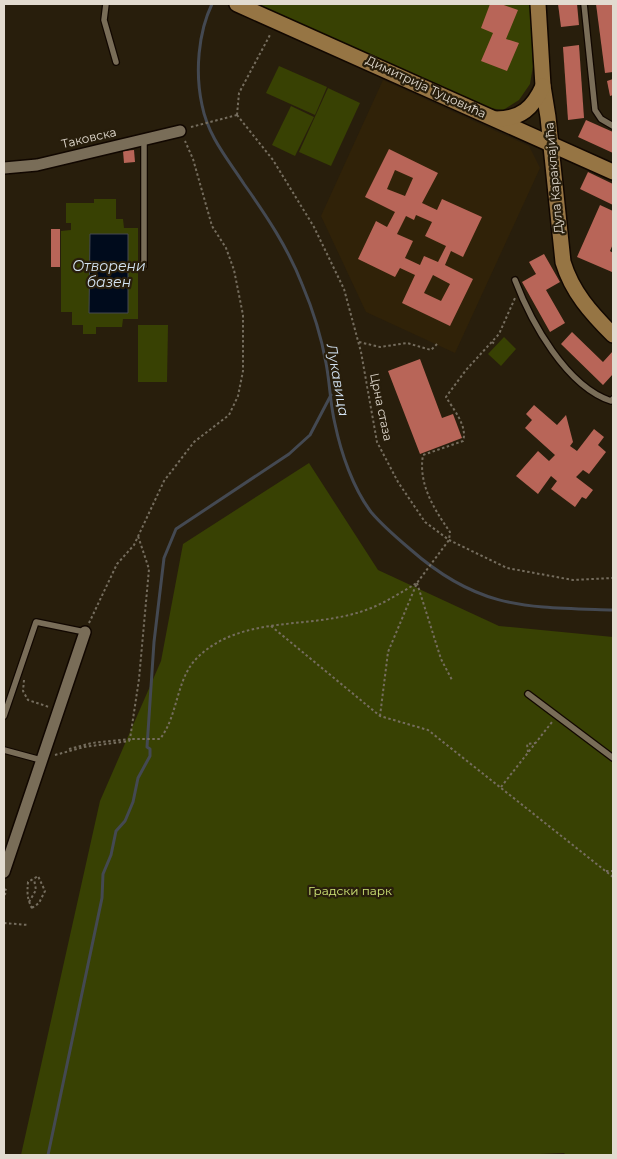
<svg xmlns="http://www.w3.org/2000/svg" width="617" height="1159" viewBox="0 0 617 1159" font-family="Montserrat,sans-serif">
<rect width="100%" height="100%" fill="#281e0c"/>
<polygon fill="#302208" points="383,80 529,146 540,168 455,353 366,312 321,216"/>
<g fill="#384103">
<polygon points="257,4 530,4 533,66 530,84 519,100 503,110 483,107"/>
<polygon points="279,66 327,87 315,115 266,93"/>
<polygon points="328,88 360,103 331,166 299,152"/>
<polygon points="291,106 314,117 295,156 272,145"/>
<polygon points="94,199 116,199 116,219 123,219 124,228 138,228 138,319 123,319 122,327 96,327 96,334 83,334 83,325 72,325 72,312 61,312 61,231 71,230 71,223 66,223 66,203 94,203"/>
<polygon points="138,325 168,325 167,382 138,382"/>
<polygon points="504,337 516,349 501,366 488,354"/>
<polygon points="309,463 378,570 499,626 613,637 613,1155 566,1155 564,1153 518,1155 21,1155 100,801 161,661 183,544"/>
</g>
<polygon fill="#000b1c" stroke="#444952" points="90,234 128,234 128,313 89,313"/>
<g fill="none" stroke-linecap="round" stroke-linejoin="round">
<g stroke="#444952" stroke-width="3">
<path d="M212 4C198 33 195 73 202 105 208 136 227 158 244 184 266 215 288 248 302 284 313 310 321 335 326 363 330 383 330 404 335 424 341 453 353 488 371 512 382 525 397 538 410 549 479 610 526 607 613 610"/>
<polyline points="48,1155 102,898 103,874 111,855 116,831 125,821 133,802 138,778 150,756 150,749 147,747 154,642 164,558 176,529 289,454 310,435 331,395"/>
</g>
</g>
<g fill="#b86558" fill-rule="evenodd">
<polygon points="490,4 501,4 518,10 506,39 519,43 507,71 481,61 493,33 481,28"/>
<polygon points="558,4 577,4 579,25 561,27"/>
<polygon points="596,4 613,4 613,72 605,73"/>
<polygon points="579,45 584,118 568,120 563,47"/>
<polygon points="613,79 613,95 610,96 607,81"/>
<polygon points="586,120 613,132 613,153 578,137"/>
<path d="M389 149 438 173 422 203 437 210 442 199 482 217 463 257 451 251 445 265 473 279 450 326 402 303 415 275 400 268 395 277 358 259 376 221 387 227 395 212 365 197ZM395 170 413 178 405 196 387 189ZM416 215 432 222 425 236 446 246 438 262 424 256 420 265 405 258 413 241 397 234 406 216 414 220ZM433 275 450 284 441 301 424 293Z"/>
<polygon points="134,150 135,162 124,163 123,151"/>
<polygon points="588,172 613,184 613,205 580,189"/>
<polygon points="600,205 613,211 613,244 610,251 613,253 612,272 577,257"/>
<rect x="51" y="229" width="9" height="38"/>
<polygon points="544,254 560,282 546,290 565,323 550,332 522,282 536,274 529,262"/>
<polygon points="572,332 603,362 613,351 613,374 603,385 561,344"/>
<polygon points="420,359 442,418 453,414 462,438 420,454 388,371"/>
<polygon points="534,405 557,425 566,415 573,442 570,446 577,451 594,429 604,437 598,445 606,452 589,474 583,470 576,477 593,490 586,499 582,497 575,507 551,489 557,481 551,476 538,494 516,476 538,451 549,461 555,455 525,428 532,420 526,414"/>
</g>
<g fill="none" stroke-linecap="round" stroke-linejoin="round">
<g stroke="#110700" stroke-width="8">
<g id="lane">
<polyline points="106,4 104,20 116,62"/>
<polyline points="584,4 595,110 601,119 613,126"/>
<polyline points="144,140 144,266"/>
<path d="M515 280C531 322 566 386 611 401L613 399"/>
<polyline points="528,694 613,758"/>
<polyline points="4,716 36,622 85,632"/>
<polyline points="4,750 41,760"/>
</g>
</g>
<g stroke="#110700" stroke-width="14">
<g id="street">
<polyline points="4,168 37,165 180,131"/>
<polyline points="4,872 85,632"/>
</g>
</g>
<g stroke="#110700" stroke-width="18">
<g id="secondary">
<polyline points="237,4 613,172"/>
<path d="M538 4 543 86 548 117 563 262C572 292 591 313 613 335"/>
<path d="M496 119C521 119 533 108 543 86"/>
</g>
</g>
<g stroke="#756d5e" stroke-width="2" stroke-dasharray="2.5 2.5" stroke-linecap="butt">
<polyline points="237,115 273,160 314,227 344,289 361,352 377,442 398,482 425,522 449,540 507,568 573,580 613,578"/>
<polyline points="237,115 239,93 271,33"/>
<polyline points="191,127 237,115"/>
<polyline points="359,342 380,347 407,343 431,350 437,344"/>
<polyline points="492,342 496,345"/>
<polyline points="417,583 441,659 452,680"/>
<polyline points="89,623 117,564 134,545 164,481 194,442 229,415 238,396 243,371 243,315 234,270 226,248 212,226 193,159 185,141"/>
<polyline points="271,626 380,716 428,730 613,877"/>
<polyline points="24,680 23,691 28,700 49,707"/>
<path d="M380 716 388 652 417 583 449 540 450 532C434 509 418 484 423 455L463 441C468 426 453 409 446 397L466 370 499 334 515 298"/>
<polyline points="69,749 92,743 130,739 139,679 149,569 138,536"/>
<polyline points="528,752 527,744 535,743"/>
<path d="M55 755 84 747 129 741 130 739H160C178 716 176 680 196 659 240 614 308 630 363 611 382 605 400 593 417 583"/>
<polyline points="501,787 552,722"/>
<polyline points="606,871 613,871"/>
<polyline points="4,889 6,890 4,899"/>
<polyline points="29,902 36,890 34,879"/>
<path d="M32 908 39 903 45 891 38 876 28 882C27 894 27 899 33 910"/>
<polyline points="4,923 28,925"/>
</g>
<use href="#lane" stroke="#796d58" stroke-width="5.5"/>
<use href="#street" stroke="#796d58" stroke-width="11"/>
<use href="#secondary" stroke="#967544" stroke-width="15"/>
</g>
<g text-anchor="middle" stroke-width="4.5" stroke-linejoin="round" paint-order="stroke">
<g font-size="12" fill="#e2dbd0" stroke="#281e0c">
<text transform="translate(426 87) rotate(25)" y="4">Димитрија Туцовића</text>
<text transform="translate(89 138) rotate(-13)" y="4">Таковска</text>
<text transform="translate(554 178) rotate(-95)" y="4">Дула Караклајића</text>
<text transform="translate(381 407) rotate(78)" y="4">Црна стаза</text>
</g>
<g font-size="12" fill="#d1e778" stroke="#281e0c">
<text x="350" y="895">Градски парк</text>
</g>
<g font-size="14" font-style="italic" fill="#d3e3f3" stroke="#281e0c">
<text x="109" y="271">Отворени<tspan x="109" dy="16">базен</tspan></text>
<text transform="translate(338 380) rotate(80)" y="5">Лукавица</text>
</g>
</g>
<rect width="617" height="1159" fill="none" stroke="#e2dbd0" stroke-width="10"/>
</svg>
